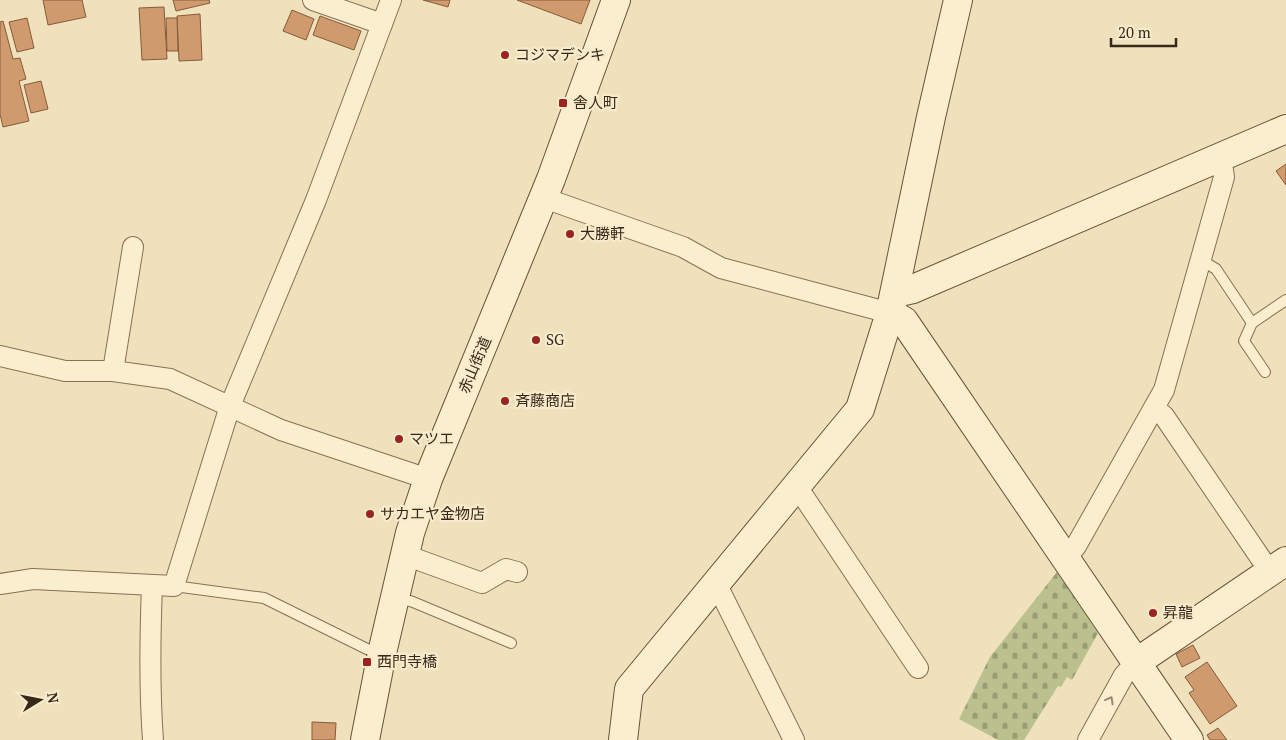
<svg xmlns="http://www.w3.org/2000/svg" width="1286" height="740" viewBox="0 0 1286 740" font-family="'PT Serif','Noto Sans JP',serif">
<defs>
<pattern id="cemetery-stones" width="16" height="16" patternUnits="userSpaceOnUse" patternTransform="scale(1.25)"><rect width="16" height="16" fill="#bac18f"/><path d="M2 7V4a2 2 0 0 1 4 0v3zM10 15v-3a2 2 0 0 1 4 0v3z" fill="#989d74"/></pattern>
</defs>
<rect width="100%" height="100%" fill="#efe1bb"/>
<polygon fill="url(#cemetery-stones)" points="1057,572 1098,633 1072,680 1067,677 1061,687 1058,686 1024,740 998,740 959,719 990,657"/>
<g fill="#d09a6f" stroke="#875a39">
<polygon points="43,0 82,0 86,17 48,25"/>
<polygon points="173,0 209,0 210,3 176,11"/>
<polygon points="423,0 450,0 448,7"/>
<polygon points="517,0 590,0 581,24"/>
<polygon points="164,7 167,59 142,60 139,8"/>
<polygon points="292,10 314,19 306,40 283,31"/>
<polygon points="200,14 202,60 179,61 177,16"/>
<polygon points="320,16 361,31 354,50 313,35"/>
<polygon points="27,18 34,48 17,52 9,22"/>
<polygon points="166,18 177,18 178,51 167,51"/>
<polygon points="3,21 13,59 20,58 26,79 19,81 29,121 3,127 0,114 0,22"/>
<polygon points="41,81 48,109 31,113 24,85"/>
<polygon points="1286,164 1286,185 1276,171"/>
<polygon points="1193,645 1200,658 1182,667 1176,654"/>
<polygon points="1207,662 1237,706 1210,724 1189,693 1194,690 1185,677"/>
<polygon points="312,722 336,723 335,740 312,740"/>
<polygon points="1218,728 1227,740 1210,740 1207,735"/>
</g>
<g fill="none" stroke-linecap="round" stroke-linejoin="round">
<g stroke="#877154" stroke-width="12">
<g id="lane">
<polyline points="1201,260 1216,269 1252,323 1286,300"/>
<polyline points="1252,323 1244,341 1265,372"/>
<polyline points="174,586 264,598 367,649 382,653"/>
<polyline points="396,597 413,602 511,643"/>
</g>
</g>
<g stroke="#877154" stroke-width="22">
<g id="street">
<polyline points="313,0 382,24"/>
<polyline points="544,198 683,247 721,268 890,313"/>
<polyline points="0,356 65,371 113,371 170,379 281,430 428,479"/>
<polyline points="113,371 133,247"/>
<polyline points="1154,408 1164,416 1270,572"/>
<polyline points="796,485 918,668"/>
<polyline points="405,555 482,583 506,569 517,572"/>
<polyline points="1066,559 1076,546 1164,390 1224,177 1221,157"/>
<polyline points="716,583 794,740"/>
<polyline points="0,584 33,579 174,586 230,406 316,200 391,0"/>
<path d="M152 585C150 637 149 688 153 740"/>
<polyline points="1088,740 1124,675 1137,662"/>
</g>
</g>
<g stroke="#685238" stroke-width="30">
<g id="secondary">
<polyline points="895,293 913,289 1286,129"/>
<polyline points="890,313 904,321 1189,740"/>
<polyline points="1137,662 1286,561"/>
<polyline points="365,740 382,653 410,533 428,479 551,179 616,0"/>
<polyline points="623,740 629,689 860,409 890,313 931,117 958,0"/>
</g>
</g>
<use href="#lane" stroke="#faeece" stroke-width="10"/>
<use href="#street" stroke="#faeece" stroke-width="20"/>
<use href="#secondary" stroke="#faeece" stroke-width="28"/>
</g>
<defs><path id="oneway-chevron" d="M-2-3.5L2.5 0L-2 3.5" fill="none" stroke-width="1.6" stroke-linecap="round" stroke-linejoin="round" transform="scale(1.25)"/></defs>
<use stroke="#988b74" href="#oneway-chevron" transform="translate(1110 700) rotate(-61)"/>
<g fill="#982522" stroke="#f7ebcb" stroke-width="2">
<circle cx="505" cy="55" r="5"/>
<rect x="558" y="98" width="10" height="10" rx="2.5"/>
<circle cx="570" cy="234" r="5"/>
<circle cx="536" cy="340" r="5"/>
<circle cx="505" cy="401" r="5"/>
<circle cx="399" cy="439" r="5"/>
<circle cx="370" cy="514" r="5"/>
<circle cx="1153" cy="613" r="5"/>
<rect x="362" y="657" width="10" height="10" rx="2.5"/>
</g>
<g text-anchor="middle" stroke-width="4.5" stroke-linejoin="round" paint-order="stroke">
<g font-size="15" fill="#35281a" stroke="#f7ebcb" text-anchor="start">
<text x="515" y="60">コジマデンキ</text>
<text x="573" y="108">舎人町</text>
<text x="580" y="239">大勝軒</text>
<text x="546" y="345">SG</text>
<text x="515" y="406">斉藤商店</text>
<text x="409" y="444">マツエ</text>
<text x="380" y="519">サカエヤ金物店</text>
<text x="1163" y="618">昇龍</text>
<text x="377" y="667">西門寺橋</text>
</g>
<g font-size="15" fill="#35281a" stroke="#f7ebcb">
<text transform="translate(475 365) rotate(-67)" y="5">赤山街道</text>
</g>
</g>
<g transform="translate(40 700) rotate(80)" stroke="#f7ebcb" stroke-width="4" paint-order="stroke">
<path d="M0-4L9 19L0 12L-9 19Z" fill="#35281a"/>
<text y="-8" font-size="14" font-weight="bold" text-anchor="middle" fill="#35281a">N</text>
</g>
<path d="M1111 38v8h65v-8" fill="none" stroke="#35281a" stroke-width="2.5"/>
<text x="1118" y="38" font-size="15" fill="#35281a" stroke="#f7ebcb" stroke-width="4" paint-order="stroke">20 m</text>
</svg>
